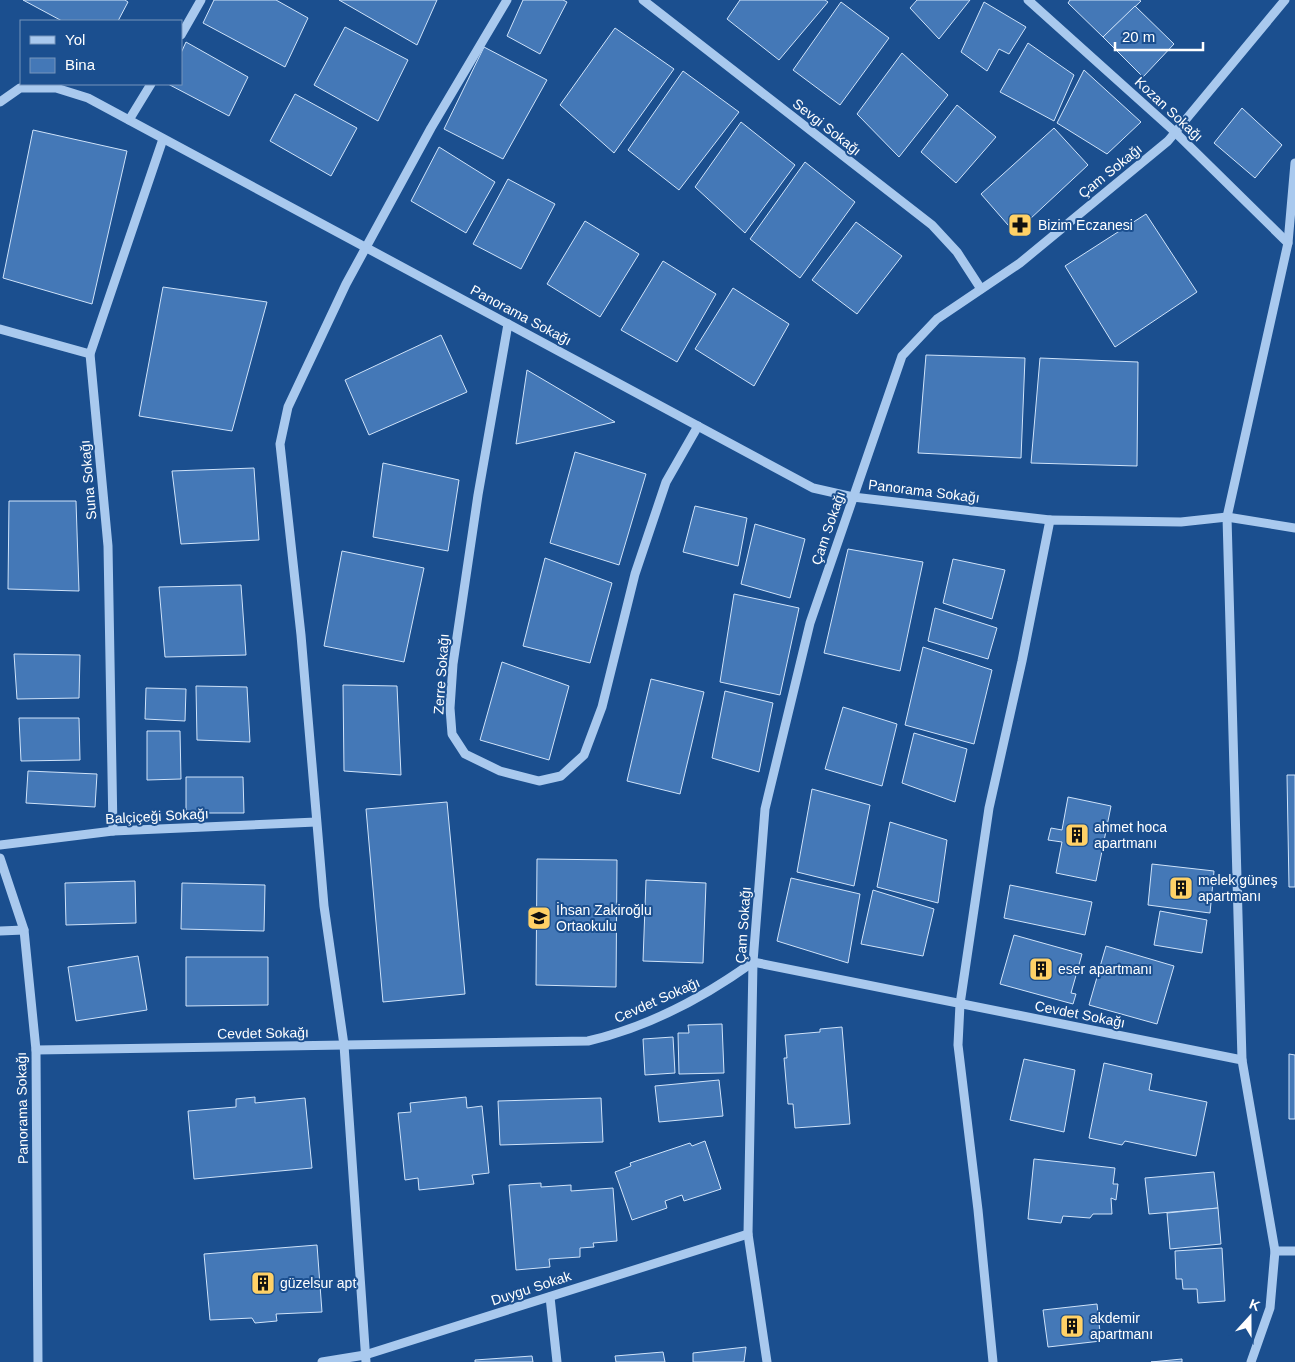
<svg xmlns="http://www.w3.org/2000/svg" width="1295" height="1362" viewBox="0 0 1295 1362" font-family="Helvetica,sans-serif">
<rect width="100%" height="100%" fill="#1b4f8f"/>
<g fill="#4478b7" stroke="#cfe3fa">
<polygon points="23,0 125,0 128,2 118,21 62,21"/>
<polygon points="214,0 276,0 308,18 285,67 203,23"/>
<polygon points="339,0 437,0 417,45"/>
<polygon points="523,0 563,0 567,2 540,54 507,36"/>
<polygon points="740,0 825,0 828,2 779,60 727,19"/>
<polygon points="917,0 970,0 939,39 910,8"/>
<polygon points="1070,0 1139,0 1141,1 1103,37 1068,3"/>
<polygon points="841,2 889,38 840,105 793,70"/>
<polygon points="984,2 1026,27 1009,54 999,49 987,71 961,52"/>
<polygon points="1135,6 1174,44 1143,77 1103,37"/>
<polygon points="345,27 408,60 378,121 314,85"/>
<polygon points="615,28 674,69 614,153 560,105"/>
<polygon points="186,42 248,77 229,116 168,84 181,84 181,53"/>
<polygon points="1028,43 1074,75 1054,121 1000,92"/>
<polygon points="484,47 547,80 503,159 444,129"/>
<polygon points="902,53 948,95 899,157 857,114"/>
<polygon points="1084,70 1141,122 1107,154 1057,123"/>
<polygon points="683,71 739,112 679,190 628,150"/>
<polygon points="295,94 357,128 331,176 270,141"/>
<polygon points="957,105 996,137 956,183 921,152"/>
<polygon points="1242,108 1282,145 1255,178 1214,143"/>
<polygon points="741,122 795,165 745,233 695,187"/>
<polygon points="1054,128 1088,165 1015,233 981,194"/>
<polygon points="33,130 127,151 92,304 3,278"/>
<polygon points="439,147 495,182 466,233 411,201"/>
<polygon points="805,162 855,202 800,278 750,239"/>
<polygon points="508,179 555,204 521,269 473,244"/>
<polygon points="1146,214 1197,292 1115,347 1065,266"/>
<polygon points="585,221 639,254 600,317 547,284"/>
<polygon points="856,222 902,256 857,314 812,280"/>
<polygon points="663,261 716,294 677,362 621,330"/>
<polygon points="163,287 267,302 232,431 139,416"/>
<polygon points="733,288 789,324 754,386 695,349"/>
<polygon points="441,335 467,392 369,435 345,380"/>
<polygon points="926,355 1025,358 1021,458 918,453"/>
<polygon points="1040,358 1138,362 1137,466 1031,463"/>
<polygon points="527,370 615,422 516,444"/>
<polygon points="575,452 646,474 619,565 550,543"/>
<polygon points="383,463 459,480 448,551 373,537"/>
<polygon points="254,468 259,540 181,544 172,471"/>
<polygon points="9,501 76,501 79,591 8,589"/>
<polygon points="695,506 747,518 738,566 683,552"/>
<polygon points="755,524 805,539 790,598 741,584"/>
<polygon points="848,549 923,562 900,671 824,653"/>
<polygon points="342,551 424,568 404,662 324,646"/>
<polygon points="545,558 612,583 590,663 523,646"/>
<polygon points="953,559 1005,570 992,619 943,603"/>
<polygon points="241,585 246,655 165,657 159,587"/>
<polygon points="734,594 799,608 780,695 720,682"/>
<polygon points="935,608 997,628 988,659 928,641"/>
<polygon points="923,647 992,670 974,744 905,725"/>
<polygon points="14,654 80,655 79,698 17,699"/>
<polygon points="502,662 569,686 549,760 480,740"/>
<polygon points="651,679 704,692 680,794 627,781"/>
<polygon points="343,685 397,686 401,775 344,771"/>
<polygon points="196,686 247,687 250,742 197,740"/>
<polygon points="146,688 186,689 185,721 145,719"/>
<polygon points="725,691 773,703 759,772 712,758"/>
<polygon points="843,707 897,724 882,786 825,769"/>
<polygon points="19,718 79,718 80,760 21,761"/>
<polygon points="147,731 180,731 181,779 147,780"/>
<polygon points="914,733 967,749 955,802 902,783"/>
<polygon points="28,771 97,774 95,807 26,803"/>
<polygon points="1287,775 1295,775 1295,887 1289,887"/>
<polygon points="186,777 243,777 244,813 186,813"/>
<polygon points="812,789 870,805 854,886 797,872"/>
<polygon points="1068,797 1111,806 1096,881 1056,873 1062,842 1048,840 1051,828 1062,830"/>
<polygon points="447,802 465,994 383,1002 366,809"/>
<polygon points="890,822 947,840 938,903 877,887"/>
<polygon points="537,859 617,860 616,987 536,985"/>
<polygon points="1152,864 1214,871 1210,913 1148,905"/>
<polygon points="791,878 860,894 848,963 777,941"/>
<polygon points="646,880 706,883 703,963 643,961"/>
<polygon points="135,881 136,923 66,925 65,883"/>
<polygon points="182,883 265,885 264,931 181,929"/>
<polygon points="1010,885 1092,902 1085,935 1004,918"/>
<polygon points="873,890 934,909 923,956 861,944"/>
<polygon points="1160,911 1207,920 1202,953 1154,945"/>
<polygon points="1014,935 1082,954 1071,993 1076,994 1073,1004 1000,984"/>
<polygon points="1106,946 1174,966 1157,1024 1089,1005"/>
<polygon points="138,956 147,1010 76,1021 68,967"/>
<polygon points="186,957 268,957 268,1005 186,1006"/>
<polygon points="722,1024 724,1073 679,1074 678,1033 689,1033 688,1025"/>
<polygon points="842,1027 850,1124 795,1128 793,1104 788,1104 784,1058 787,1058 785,1035 820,1032 820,1029"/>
<polygon points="673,1037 675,1073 645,1075 643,1039"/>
<polygon points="1289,1054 1295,1055 1295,1119 1289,1119"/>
<polygon points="1024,1059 1075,1070 1064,1132 1010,1120"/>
<polygon points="1104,1063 1152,1074 1149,1090 1207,1102 1196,1156 1125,1141 1122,1145 1089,1138"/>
<polygon points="719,1080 723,1116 659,1122 655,1086"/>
<polygon points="255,1097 255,1103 305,1098 312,1168 194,1179 188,1111 236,1107 236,1099"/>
<polygon points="466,1097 467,1108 482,1106 489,1173 472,1175 474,1184 419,1190 418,1178 405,1180 398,1113 411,1112 410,1103"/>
<polygon points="601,1098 603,1142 500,1145 498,1101"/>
<polygon points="705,1141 721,1189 684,1201 682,1195 665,1201 667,1208 632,1220 615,1172 631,1166 630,1163 690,1143 692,1146"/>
<polygon points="1034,1159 1115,1168 1113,1184 1118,1184 1116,1200 1111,1198 1112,1214 1093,1214 1090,1218 1063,1216 1061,1223 1028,1219"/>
<polygon points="1214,1172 1218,1208 1149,1214 1145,1178"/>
<polygon points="541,1183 541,1187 571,1185 571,1191 613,1188 617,1241 593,1243 594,1247 580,1248 580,1257 549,1259 550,1267 516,1270 509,1185"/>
<polygon points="1218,1208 1221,1244 1170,1249 1167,1213"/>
<polygon points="317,1245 322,1312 276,1314 277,1321 255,1323 252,1318 210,1320 204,1254"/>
<polygon points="1222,1248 1225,1301 1198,1303 1197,1289 1183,1289 1182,1279 1176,1279 1175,1251"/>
<polygon points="1097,1304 1101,1341 1048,1347 1043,1310"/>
<polygon points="746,1347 744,1362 693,1362 693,1353"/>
<polygon points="663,1352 665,1362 616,1362 615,1356"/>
<polygon points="532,1356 533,1362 475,1362 475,1360"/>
<polygon points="1182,1359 1182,1362 1151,1362"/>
</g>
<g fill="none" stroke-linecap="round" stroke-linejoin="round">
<g stroke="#a9c9ee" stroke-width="9">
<polyline points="643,0 932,225 957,252 981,289"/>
<polyline points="1028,0 1175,132 1288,243"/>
<polyline points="181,35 201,0"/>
<polyline points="0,102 20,88 56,88 88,98 813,488 853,497 1050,520"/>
<polyline points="129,120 151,84"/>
<polyline points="508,324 478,495 453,664 450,708 452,734 465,754 500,771 539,781 561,776 584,755 602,707 635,574 666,482 698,426"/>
<polyline points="0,329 90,354"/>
<polyline points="113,831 108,546 90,354 163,139"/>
<polyline points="0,845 113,831 316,822"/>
<polyline points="0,858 24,930 36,1050 38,1362"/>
<polyline points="0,931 24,930"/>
<path d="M36 1050 588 1041C649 1027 703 998 753 962L1242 1060"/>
<polyline points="1275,1251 1295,1251"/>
<polyline points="550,1297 557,1362"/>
<polyline points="322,1362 365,1355 748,1234"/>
<polyline points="366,1362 344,1045 324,906 301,635 280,444 288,407 346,284 431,128 507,0"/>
<polyline points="767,1362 748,1234 753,962 765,809 810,623 902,356 937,319 1020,263 1168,141 1285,0"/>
<polyline points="993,1362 978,1210 958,1045 960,1004 989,808 1022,661 1050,520 1181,522 1227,517 1295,528"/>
<polyline points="1251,1362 1270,1308 1275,1251 1242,1060 1227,517 1288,243 1295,163"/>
</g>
</g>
<defs>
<g id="pharmacy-square" transform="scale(1.25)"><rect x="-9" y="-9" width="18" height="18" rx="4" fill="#ffd166" stroke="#1b4f8f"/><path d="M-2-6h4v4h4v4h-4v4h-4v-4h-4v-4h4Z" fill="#111"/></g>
<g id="building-square" transform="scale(1.25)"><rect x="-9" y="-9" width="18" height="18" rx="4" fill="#ffd166" stroke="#1b4f8f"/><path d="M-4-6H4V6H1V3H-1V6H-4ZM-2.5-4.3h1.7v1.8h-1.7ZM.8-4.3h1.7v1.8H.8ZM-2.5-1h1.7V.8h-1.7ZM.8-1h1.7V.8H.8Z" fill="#111"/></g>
<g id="school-square" transform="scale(1.25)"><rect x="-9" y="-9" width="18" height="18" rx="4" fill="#ffd166" stroke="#1b4f8f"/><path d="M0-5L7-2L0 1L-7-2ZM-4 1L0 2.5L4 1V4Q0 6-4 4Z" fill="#111"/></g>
</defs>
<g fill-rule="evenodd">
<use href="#pharmacy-square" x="1020" y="225"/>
<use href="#building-square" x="1077" y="835"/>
<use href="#building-square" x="1181" y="888"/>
<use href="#school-square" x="539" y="918"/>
<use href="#building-square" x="1041" y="969"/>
<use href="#building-square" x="263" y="1283"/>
<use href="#building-square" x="1072" y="1326"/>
</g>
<g text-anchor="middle" stroke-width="4" stroke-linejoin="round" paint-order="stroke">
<g font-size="14" fill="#fff" stroke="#1b4f8f">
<text transform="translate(1169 109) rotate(43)" y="5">Kozan Sokağı</text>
<text transform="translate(827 127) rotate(38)" y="5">Sevgi Sokağı</text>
<text transform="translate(1110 171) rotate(-39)" y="5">Çam Sokağı</text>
<text transform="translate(521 315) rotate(28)" y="5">Panorama Sokağı</text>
<text transform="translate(88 480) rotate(-95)" y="5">Suna Sokağı</text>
<text transform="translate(924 491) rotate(7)" y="5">Panorama Sokağı</text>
<text transform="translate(828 528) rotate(-71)" y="5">Çam Sokağı</text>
<text transform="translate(441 674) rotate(-86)" y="5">Zerre Sokağı</text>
<text transform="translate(157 816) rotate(-3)" y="5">Balçiçeği Sokağı</text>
<text transform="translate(743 925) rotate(-86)" y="5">Çam Sokağı</text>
<text transform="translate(657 1000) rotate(-24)" y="5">Cevdet Sokağı</text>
<text transform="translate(1080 1014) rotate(11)" y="5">Cevdet Sokağı</text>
<text transform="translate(263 1033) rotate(-1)" y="5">Cevdet Sokağı</text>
<text transform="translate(22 1108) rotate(-91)" y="5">Panorama Sokağı</text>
<text transform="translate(531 1288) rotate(-18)" y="5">Duygu Sokak</text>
</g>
<g font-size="14" fill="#fff" stroke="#1b4f8f" text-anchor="start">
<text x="1038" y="230">Bizim Eczanesi</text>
<text x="1094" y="832">ahmet hoca<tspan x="1094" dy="16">apartmanı</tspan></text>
<text x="1198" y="885">melek güneş<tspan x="1198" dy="16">apartmanı</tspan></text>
<text x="556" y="915">İhsan Zakiroğlu<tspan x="556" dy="16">Ortaokulu</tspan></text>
<text x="1058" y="974">eser apartmanı</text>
<text x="280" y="1288">güzelsur apt</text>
<text x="1090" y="1323">akdemir<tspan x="1090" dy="16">apartmanı</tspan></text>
</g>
</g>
<rect x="20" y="20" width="162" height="65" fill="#1b4f8f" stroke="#7695bc"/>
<rect x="30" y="36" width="25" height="8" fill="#a9c9ee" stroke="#7695bc"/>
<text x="65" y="45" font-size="15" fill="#ffffff">Yol</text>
<rect x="30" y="58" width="25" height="15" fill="#4478b7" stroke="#7695bc"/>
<text x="65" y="70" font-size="15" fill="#ffffff">Bina</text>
<g transform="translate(1250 1317) rotate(21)" stroke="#1b4f8f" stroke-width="4" paint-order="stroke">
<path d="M0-4L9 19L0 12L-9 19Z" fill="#ffffff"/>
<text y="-8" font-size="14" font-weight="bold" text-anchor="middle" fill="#ffffff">K</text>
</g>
<path d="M1115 42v8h88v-8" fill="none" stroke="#ffffff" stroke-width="2.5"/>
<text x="1122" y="42" font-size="15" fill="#ffffff" stroke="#1b4f8f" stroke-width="4" paint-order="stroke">20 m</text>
</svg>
